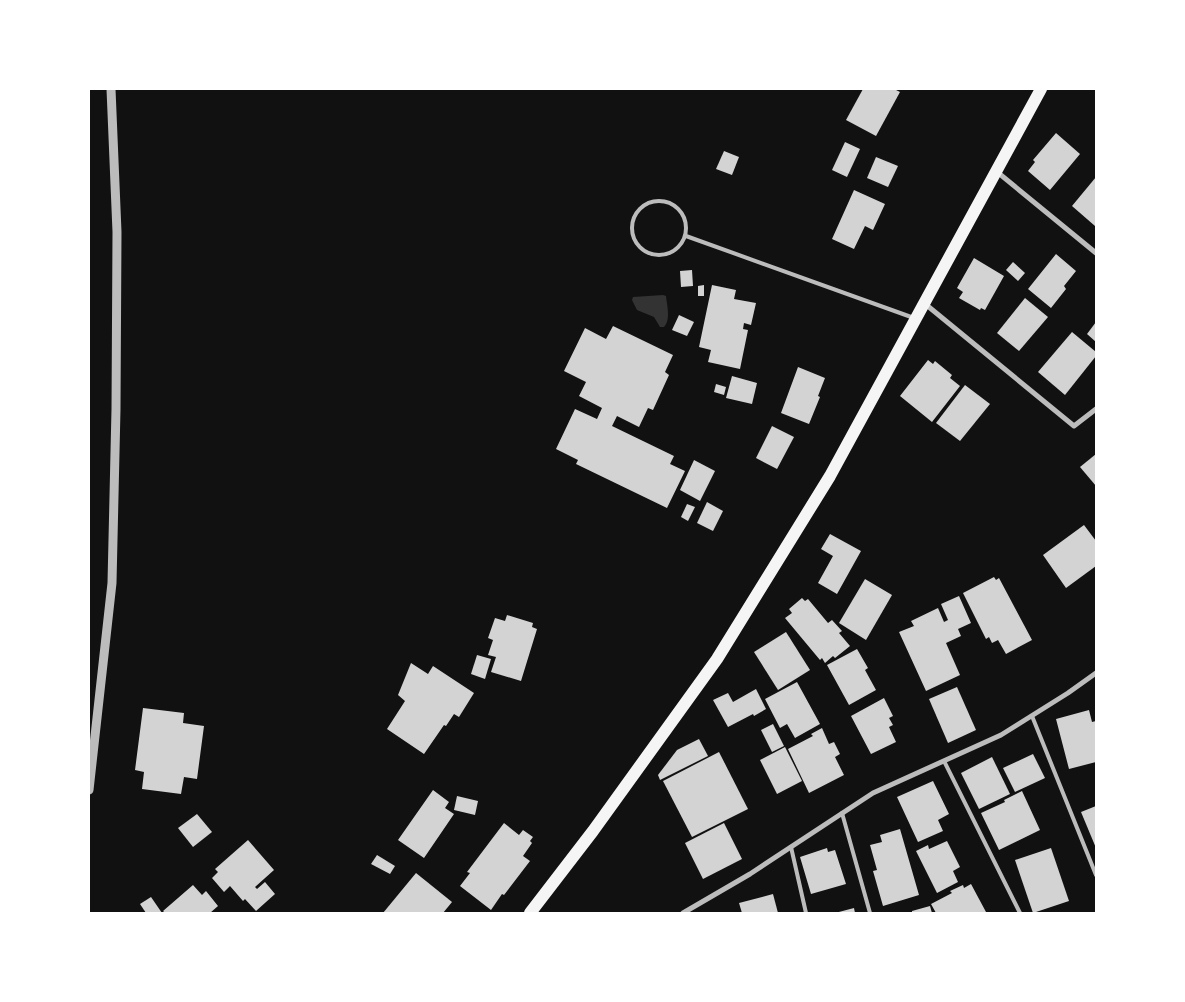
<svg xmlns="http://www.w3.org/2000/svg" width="1185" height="1002" viewBox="0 0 1185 1002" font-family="'Sofia Sans Condensed',sans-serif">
<rect width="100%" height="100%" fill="#111"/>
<path fill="#333" d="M663 295 666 296C667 306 671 320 664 327H660L654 317 637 310 632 300 633 297Z"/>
<g fill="#d3d3d3">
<polygon points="863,89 894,89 900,92 876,136 846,120"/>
<polygon points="1056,133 1080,154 1050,190 1028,171 1035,162 1033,160"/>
<polygon points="845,142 860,149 847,177 832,170"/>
<polygon points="724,151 739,157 732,175 716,169"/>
<polygon points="876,157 898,166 888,187 867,178"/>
<polygon points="1096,177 1096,225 1095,226 1072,206"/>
<polygon points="854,190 885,204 873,230 865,226 854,249 832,239"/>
<polygon points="1056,254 1076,271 1064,286 1066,289 1051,308 1028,289"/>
<polygon points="974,258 1004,276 985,310 981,308 980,310 959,298 963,292 957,288"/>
<polygon points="1013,262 1025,273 1018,281 1006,270"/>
<polygon points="692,270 693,286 681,287 680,271"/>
<polygon points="704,285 704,296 698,296 698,286"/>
<polygon points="712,285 736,290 734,299 756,303 751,325 744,323 743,329 748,330 740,369 708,362 711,350 699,347"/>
<polygon points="1025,298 1048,317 1019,351 997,333"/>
<polygon points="679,315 694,322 687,336 672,330"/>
<polygon points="1096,322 1096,342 1087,334"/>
<polygon points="613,326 673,355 665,372 669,375 653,410 648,408 639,427 617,416 612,426 674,456 670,464 685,471 667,508 576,464 578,460 556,449 575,409 597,419 602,408 579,396 586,382 564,371 585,328 606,339"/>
<polygon points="1072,332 1096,352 1096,356 1065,395 1038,372"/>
<polygon points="928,360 933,364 935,361 952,375 950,378 960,386 932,422 900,396"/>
<polygon points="798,367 825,378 818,396 820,397 809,424 781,413"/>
<polygon points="732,376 757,383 752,404 726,398"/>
<polygon points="716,384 726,387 724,395 714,392"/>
<polygon points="965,385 990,404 960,441 936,423"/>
<polygon points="772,426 794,437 777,469 756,458"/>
<polygon points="1096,454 1096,486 1080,467"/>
<polygon points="694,460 715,471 700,501 680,490"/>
<polygon points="707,502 723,511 713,531 697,523"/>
<polygon points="687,504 695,507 688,521 681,517"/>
<polygon points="1084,525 1096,541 1096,566 1066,588 1043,555"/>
<polygon points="830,534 861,551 837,594 818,583 833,556 821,549"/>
<polygon points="994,577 996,580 999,578 1032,640 1006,654 998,640 992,643 989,637 986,639 963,593"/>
<polygon points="865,579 892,595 866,640 839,623"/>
<polygon points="959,596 971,623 958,629 961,636 946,643 960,675 926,691 899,632 914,626 911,621 938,608 944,622 948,620 941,604"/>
<polygon points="802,598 805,601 808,599 828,623 832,620 842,631 839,633 850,646 835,658 833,656 825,663 822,658 820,660 785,618 792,613 789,609"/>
<polygon points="507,615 533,623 532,627 537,629 521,681 491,672 496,657 488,655 493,640 488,638 495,618 505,621"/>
<polygon points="786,632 810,670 778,690 754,652"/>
<polygon points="857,649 868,668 865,670 876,690 849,705 827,665"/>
<polygon points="477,655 491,659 485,679 471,674"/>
<polygon points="411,663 428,674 433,666 474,693 459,717 454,714 446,726 444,725 424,754 387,729 405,701 398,695"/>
<polygon points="797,682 820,724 795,738 787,724 780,728 765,699"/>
<polygon points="957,687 976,730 948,743 929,699"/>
<polygon points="756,689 766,709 754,716 753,714 728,727 713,700 728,693 733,702"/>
<polygon points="884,698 893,716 889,718 893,725 889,727 896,742 871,754 851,716"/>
<polygon points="143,708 184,713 183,723 204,726 197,779 184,777 181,794 142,789 144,772 135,770"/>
<polygon points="1089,710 1092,722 1096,721 1096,762 1069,769 1056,719"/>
<polygon points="773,724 784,746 772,752 761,730"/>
<polygon points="822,728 829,744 834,742 840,754 835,757 844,775 809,793 788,749 813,736 811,734"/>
<polygon points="699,739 708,756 660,780 658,775 677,750"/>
<polygon points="785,747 802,781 777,794 760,760"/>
<polygon points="719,752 748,809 692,837 663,781"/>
<polygon points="1033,754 1045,778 1015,792 1003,768"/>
<polygon points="992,757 1010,794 979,809 961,773"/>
<polygon points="933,781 949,814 938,820 943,831 918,842 897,797"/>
<polygon points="433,790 449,802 445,808 454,814 424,858 398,840"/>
<polygon points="1022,791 1040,830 999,850 981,813 1005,802 1004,800"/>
<polygon points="457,796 478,801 475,815 454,810"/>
<polygon points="1096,806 1096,848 1081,812"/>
<polygon points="197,814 212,832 193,847 178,828"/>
<polygon points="504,823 519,835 523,830 533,837 530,841 532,843 523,856 530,861 504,895 502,894 491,910 460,886 470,873 467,872"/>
<polygon points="724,823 742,859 703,879 685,843"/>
<polygon points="900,829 919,895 883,906 873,871 877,870 870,845 882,842 880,835"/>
<polygon points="248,840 274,870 255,887 257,889 265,882 275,894 256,911 245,899 243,901 230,886 224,892 212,878 218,872 215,869"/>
<polygon points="947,841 960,867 953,871 958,882 937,893 916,851 928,845 929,849"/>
<polygon points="827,848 828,852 835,850 846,884 811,894 800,857"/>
<polygon points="1051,848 1069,901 1033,913 1015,860"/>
<polygon points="377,855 395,866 390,874 371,864"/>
<polygon points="416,873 452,902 443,913 383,913"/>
<polygon points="971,884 986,912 983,913 936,913 931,904 952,893 950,891 963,885 964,888"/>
<polygon points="193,885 202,895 206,891 218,906 210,913 165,913 163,911"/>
<polygon points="773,894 778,913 742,913 739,903"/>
<polygon points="151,897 162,913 146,913 140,904"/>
<polygon points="930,906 932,913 912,913 912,911"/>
<polygon points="854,908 855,913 835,913"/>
</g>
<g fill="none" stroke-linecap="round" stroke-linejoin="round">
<g stroke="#bcbcbc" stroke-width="4">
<circle cx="659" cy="228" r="27"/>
<polyline points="686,236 914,318"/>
<polyline points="1032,716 1096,875"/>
<polyline points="944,761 1020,913"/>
<polyline points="842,813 870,913"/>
<polyline points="791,847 806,913"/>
</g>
<g stroke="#bcbcbc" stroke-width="5">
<polyline points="996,171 1096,253"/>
<polyline points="924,303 1074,426 1096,409"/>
<polyline points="683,913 750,874 873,793 1001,735 1068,693 1096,673"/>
</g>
<polyline stroke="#bcbcbc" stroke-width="9" points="89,790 112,583 116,409 117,232 111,89"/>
<polyline stroke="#f5f5f5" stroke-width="12" points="530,913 593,831 717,659 830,476 1041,89"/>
</g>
<rect width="1185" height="1002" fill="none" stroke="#ffffff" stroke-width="180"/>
</svg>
